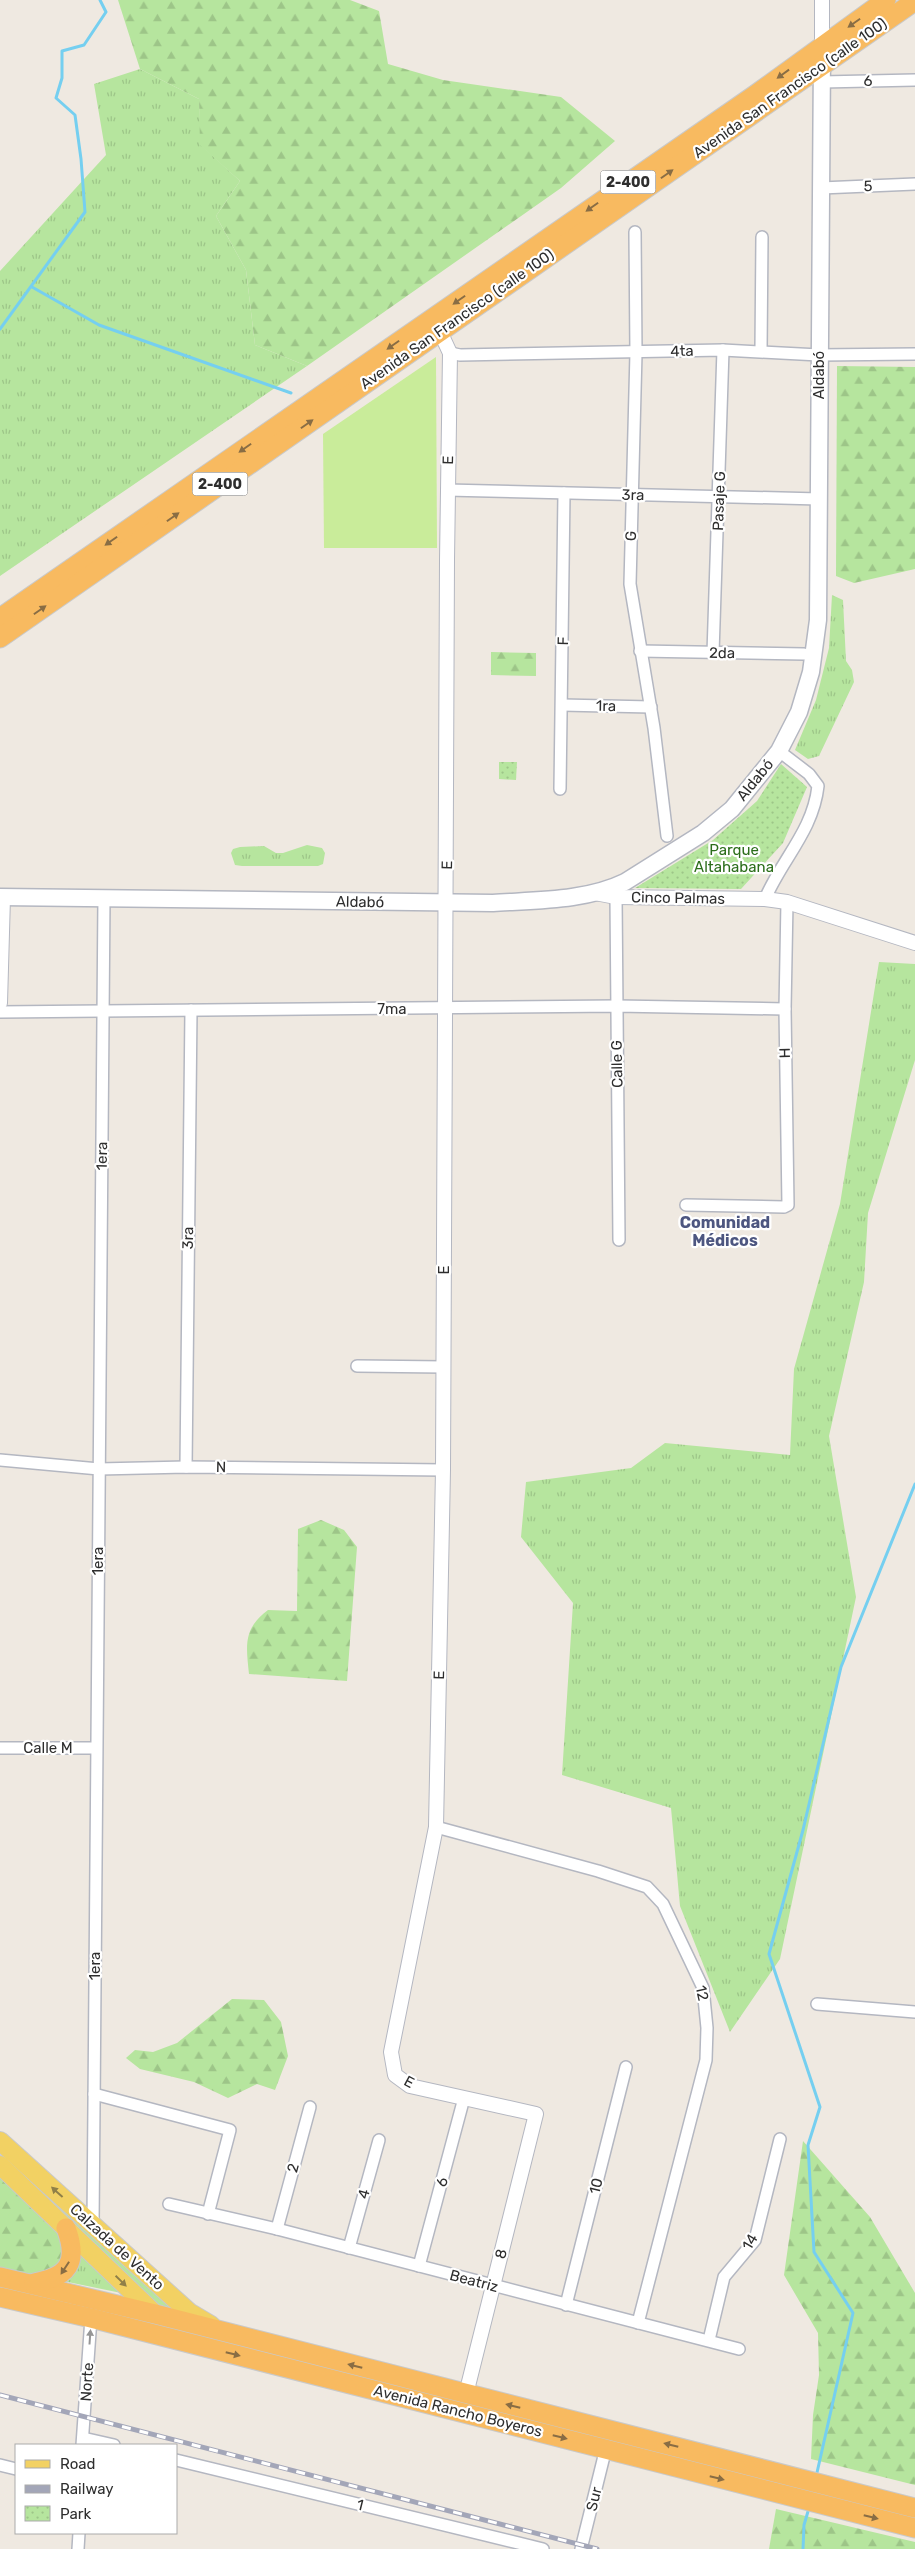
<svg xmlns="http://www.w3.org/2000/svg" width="915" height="2549" viewBox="0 0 915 2549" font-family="Rubik,sans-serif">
<defs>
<pattern id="grass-tufts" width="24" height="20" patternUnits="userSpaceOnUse" patternTransform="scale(1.25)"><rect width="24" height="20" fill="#b6e59e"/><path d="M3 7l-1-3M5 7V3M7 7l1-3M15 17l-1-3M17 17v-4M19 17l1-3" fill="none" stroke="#9dc588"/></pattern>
<pattern id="forest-firs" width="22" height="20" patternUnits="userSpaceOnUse" patternTransform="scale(1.25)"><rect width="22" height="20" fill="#b6e59e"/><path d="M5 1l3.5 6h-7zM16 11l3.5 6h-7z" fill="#9dc588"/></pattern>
<pattern id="park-dots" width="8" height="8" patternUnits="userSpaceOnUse" patternTransform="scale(1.25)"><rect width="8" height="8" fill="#b6e59e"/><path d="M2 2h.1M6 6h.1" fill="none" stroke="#9dc588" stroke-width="1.8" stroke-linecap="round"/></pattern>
</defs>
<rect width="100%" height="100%" fill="#efe9e1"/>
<g fill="url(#grass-tufts)">
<polygon points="140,69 199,99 201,145 240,181 216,216 246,270 255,345 307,366 0,576 0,271 106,155 94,84"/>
<polygon points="832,595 843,600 846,661 852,670 854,682 819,756 808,759 795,750 816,700 829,648"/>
<polygon points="307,845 322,848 325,853 323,864 318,866 242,866 235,865 231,853 233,849 240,847 264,846 276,853 283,853"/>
<polygon points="879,962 915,964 915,1060 868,1213 864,1282 829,1436 856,1597 780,1959 730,2032 680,1906 671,1808 562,1775 573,1603 521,1537 526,1482 631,1468 665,1443 790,1455 794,1369 840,1204"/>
<polygon points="5,2154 171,2304 170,2307 163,2310 4,2160"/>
<polygon points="80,2248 126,2294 63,2281"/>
</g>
<g fill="url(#forest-firs)">
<polygon points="118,0 350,0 379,11 388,64 443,80 561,97 615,141 561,188 307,366 255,345 246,270 216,216 240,181 200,145 199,99 140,69"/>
<polygon points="837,366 915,367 915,569 854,583 836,576"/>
<polygon points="491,652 536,653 536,676 491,675"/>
<path d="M321 1520 344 1530 357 1547 347 1681 249 1674C246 1645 243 1629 268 1610L297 1611 298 1529Z"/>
<polygon points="232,1999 264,2000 281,2022 288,2056 275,2090 257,2084 228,2098 194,2082 140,2069 126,2058 135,2050 153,2052 177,2043"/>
<polygon points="803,2141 870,2217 915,2293 915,2485 811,2459 813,2415 819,2375 818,2333 784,2275"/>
<polygon points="0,2165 66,2228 63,2273 0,2276"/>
<polygon points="776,2509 915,2542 915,2549 769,2549"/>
</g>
<g fill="url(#park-dots)">
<polygon points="499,762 517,762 516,780 499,779"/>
<polygon points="781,764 807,787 783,843 741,889 635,888 713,840 757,801"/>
</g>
<polygon fill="#c9ec9a" points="436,357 437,548 324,548 323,434"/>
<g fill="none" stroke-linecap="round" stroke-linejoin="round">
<g stroke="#75cff0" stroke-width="3">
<polyline points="32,287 99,325 291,393"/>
<polyline points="0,329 85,212 81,159 75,115 56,98 62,78 62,51 84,45 106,12 100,0"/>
<polyline points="816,2477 853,2313 814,2252 808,2145 820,2107 769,1954 803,1830 841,1667 915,1484"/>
<polyline points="803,2549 804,2525 809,2508"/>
</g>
<g stroke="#b4b7c1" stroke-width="14">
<g id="minor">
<polyline points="822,82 915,80"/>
<polyline points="821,188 915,184"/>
<polyline points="635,232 636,353 630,584 654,728 667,836"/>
<polyline points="761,351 762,237"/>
<polyline points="450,353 460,355 723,350 819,355 915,354"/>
<polyline points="447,490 819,499"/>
<polyline points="640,651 804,654"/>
<polyline points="713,653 723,350"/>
<polyline points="562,705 651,707"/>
<polyline points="560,789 564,493"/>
<polyline points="613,890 616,897 619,1240"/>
<path d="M765 899C782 859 813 831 818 786L809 774 779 751"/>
<polyline points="0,1012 617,1006 785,1009"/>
<polyline points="686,1205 784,1207 788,1205 785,1009 787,902"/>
<polyline points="357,1366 444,1367"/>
<polyline points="0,1460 99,1469 186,1467 443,1470"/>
<polyline points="186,1467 191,1010"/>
<polyline points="0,1748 96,1748"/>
<polyline points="436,1827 598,1871 647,1887 663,1904 703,1988 707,2028 706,2060 638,2323"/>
<polyline points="817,2004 915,2012"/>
<polyline points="94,2094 230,2130 208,2214"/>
<polyline points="169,2204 277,2229 739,2349"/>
<polyline points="93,2225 104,897"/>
<polyline points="277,2229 310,2107"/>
<polyline points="349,2248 379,2140"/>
<polyline points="419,2266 464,2098"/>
<polyline points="566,2305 626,2067"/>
<polyline points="709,2340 724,2277 755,2240 780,2139"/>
<polyline points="83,2438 114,2445"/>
<polyline points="82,2445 91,2318"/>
<polyline points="176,2460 543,2549"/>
<polyline points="0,2465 16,2469"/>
<polyline points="78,2549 79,2533"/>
<polyline points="581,2549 606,2448"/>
</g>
</g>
<g stroke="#b4b7c1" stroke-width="16">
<g id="tertiary">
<polyline points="822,45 822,0"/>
<polyline points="437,325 450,353 447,560 443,1470 436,1827 391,2052 395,2075 410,2086 536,2114 466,2394"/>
<polyline points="595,893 616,897 765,899 787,902 915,943"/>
<polyline points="0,1003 3,897"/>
</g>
</g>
<g stroke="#b4b7c1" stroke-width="19">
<path id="secondary" d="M0 897 493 903C536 900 586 901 625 882L703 833 732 809 779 751 799 712 811 672 818 620 822 55"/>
</g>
<g stroke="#c9c9c9" stroke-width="20">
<g id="primary">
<polyline points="0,2141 189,2312 211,2325"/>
<polyline points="0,2165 155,2314"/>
</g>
</g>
<g stroke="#c9c9c9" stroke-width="21">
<g id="trunk">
<polyline points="0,618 755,95 886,0"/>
<polyline points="0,638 915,1"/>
<polyline points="0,2277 155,2314 915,2508"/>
<path d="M34 2283C68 2277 79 2263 66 2228"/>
<polyline points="0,2297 91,2318 915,2528"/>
</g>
</g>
<use href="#minor" stroke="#fff" stroke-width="11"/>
<use href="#tertiary" stroke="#fff" stroke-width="14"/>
<use href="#secondary" stroke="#fff" stroke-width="16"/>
<use href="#primary" stroke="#f2d163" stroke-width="18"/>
<use href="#trunk" stroke="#f8ba60" stroke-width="19"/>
<g stroke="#a3a6b8" stroke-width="5">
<polyline id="rail" points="0,2395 597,2549"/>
</g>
<use href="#rail" stroke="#fff" stroke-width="3" stroke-dasharray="9" stroke-linecap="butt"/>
</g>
<defs><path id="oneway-solid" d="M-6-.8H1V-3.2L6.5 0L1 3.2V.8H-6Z" transform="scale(1.25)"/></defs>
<g fill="#896d44">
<use href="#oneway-solid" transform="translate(854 23) rotate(145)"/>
<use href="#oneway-solid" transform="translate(783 74) rotate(144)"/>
<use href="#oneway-solid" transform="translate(667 174) rotate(-35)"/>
<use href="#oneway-solid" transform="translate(592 207) rotate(145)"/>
<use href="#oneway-solid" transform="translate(459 300) rotate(145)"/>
<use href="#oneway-solid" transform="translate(393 345) rotate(145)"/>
<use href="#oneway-solid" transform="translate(307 424) rotate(-35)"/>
<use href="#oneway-solid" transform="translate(245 448) rotate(145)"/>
<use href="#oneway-solid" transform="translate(173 517) rotate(-35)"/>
<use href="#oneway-solid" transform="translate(111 541) rotate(145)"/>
<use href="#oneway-solid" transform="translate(40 610) rotate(-35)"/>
<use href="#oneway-solid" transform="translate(65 2268) rotate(123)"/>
<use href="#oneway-solid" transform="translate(233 2354) rotate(14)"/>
<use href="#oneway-solid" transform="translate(355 2366) rotate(-166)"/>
<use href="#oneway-solid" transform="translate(513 2406) rotate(-166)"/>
<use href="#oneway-solid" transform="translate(560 2437) rotate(14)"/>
<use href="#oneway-solid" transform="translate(671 2445) rotate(-166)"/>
<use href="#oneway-solid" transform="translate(717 2478) rotate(14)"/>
<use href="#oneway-solid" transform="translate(871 2517) rotate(14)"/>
</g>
<g fill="#908048">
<use href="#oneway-solid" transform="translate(57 2192) rotate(-138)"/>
<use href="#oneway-solid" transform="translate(121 2281) rotate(44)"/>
</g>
<use fill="#969696" href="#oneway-solid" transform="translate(90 2337) rotate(-86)"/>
<g text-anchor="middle" stroke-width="4.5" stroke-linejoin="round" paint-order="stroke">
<g fill="#fff" stroke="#6d6d6d" stroke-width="1">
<rect x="600.5" y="170.5" width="55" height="23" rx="4"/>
<rect x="192.5" y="472.5" width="55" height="23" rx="4"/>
</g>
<g font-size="14" font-weight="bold" fill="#2e2e2e">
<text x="628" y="187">2-400</text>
<text x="220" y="489">2-400</text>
</g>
<g font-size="15" fill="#2e2e2e" stroke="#fff">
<text transform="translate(868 81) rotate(-1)" y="5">6</text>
<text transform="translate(790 88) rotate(-35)" y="5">Avenida San Francisco (calle 100)</text>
<text transform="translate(868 186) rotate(-2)" y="5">5</text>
<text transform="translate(457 319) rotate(-35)" y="5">Avenida San Francisco (calle 100)</text>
<text transform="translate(682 351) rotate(-2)" y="5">4ta</text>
<text transform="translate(819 375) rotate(-90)" y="5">Aldabó</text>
<text transform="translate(448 460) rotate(-89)" y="5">E</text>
<text transform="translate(633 495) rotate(1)" y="5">3ra</text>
<text transform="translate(719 501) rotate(-88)" y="5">Pasaje G</text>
<text transform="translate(631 536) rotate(-88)" y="5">G</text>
<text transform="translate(563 641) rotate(-89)" y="5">F</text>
<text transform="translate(722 653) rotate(1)" y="5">2da</text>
<text transform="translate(606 706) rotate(1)" y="5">1ra</text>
<text transform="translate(755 780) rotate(-51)" y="5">Aldabó</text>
<text transform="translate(447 865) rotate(-89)" y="5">E</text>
<text transform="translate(678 898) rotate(1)" y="5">Cinco Palmas</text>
<text transform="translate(360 902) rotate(1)" y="5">Aldabó</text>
<text x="392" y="1014">7ma</text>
<text transform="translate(785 1053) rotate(-91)" y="5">H</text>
<text transform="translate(617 1064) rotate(-91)" y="5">Calle G</text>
<text transform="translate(102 1156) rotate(-89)" y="5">1era</text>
<text transform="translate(188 1238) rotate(-89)" y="5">3ra</text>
<text transform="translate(444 1270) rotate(-90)" y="5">E</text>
<text transform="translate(221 1467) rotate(1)" y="5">N</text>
<text transform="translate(98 1561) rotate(-90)" y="5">1era</text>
<text transform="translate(439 1675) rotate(-89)" y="5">E</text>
<text x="48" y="1753">Calle M</text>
<text transform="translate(95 1966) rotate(-90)" y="5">1era</text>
<text transform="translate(702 1993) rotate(77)" y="5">12</text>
<text transform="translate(409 2082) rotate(28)" y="5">E</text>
<text transform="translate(293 2168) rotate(-75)" y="5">2</text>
<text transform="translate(442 2182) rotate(-75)" y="5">6</text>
<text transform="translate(596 2186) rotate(-76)" y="5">10</text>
<text transform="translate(364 2194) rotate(-75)" y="5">4</text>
<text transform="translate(750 2242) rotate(-59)" y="5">14</text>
<text transform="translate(117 2247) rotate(42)" y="5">Calzada de Vento</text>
<text transform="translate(501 2254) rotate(-76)" y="5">8</text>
<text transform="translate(474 2281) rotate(15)" y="5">Beatriz</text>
<text transform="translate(87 2382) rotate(-86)" y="5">Norte</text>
<text transform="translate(458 2411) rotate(14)" y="5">Avenida Rancho Boyeros</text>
<text transform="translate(594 2499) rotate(-76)" y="5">Sur</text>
<text transform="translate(360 2505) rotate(14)" y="5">1</text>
</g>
<g font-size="15" fill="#2c6e1b" stroke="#fff">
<text x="734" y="855">Parque<tspan x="734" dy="17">Altahabana</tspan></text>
</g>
<g font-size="16" font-weight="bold" fill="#4d5680" stroke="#fff">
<text x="725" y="1228">Comunidad<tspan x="725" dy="18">Médicos</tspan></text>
</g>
</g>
<rect x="15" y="2444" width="162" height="90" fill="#ffffff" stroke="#ababab"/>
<rect x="25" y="2460" width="25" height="8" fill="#f2d163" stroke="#ababab"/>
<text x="60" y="2469" font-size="15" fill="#2e2e2e">Road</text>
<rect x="25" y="2485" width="25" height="8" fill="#a3a6b8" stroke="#ababab"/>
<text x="60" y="2494" font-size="15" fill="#2e2e2e">Railway</text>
<rect x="25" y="2506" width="25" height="15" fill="url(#park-dots)" stroke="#ababab"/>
<text x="60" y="2519" font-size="15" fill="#2e2e2e">Park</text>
</svg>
